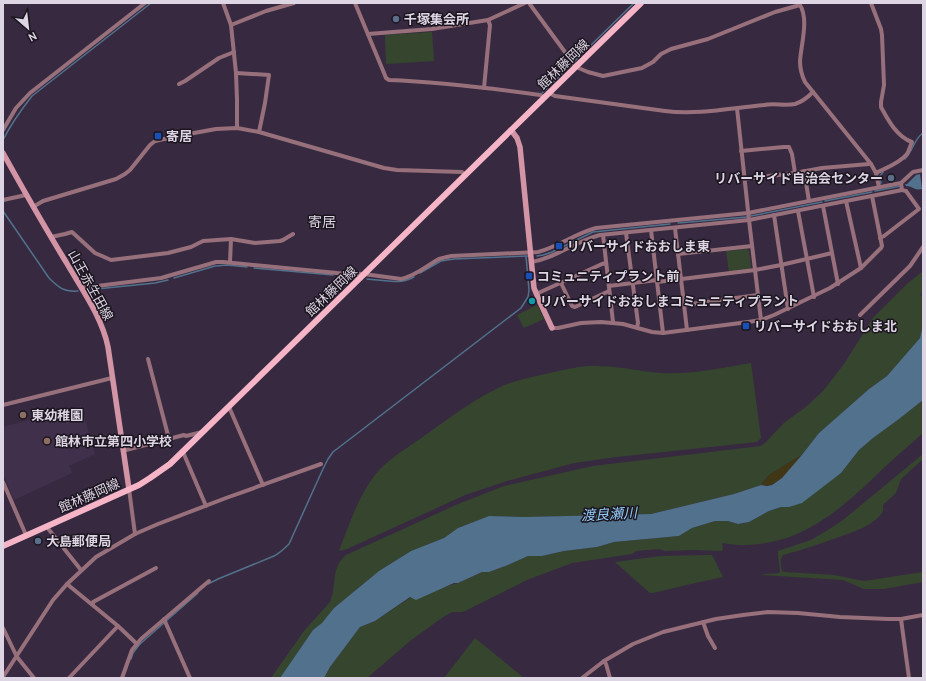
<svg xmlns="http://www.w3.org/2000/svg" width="926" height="681" viewBox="0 0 926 681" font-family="Overpass,'Noto Sans JP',sans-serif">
<rect width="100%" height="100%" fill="#372a40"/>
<polygon fill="#41304c" points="81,406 95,454 69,466 72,473 14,500 3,474 3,427"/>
<g fill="#36462e">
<polygon points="432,32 434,61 386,64 385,35"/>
<polygon points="747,249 749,251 751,267 750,269 729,272 726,251"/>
<path d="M923 271V292L920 295 922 296 923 295V325L920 338 887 376 869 389 819 433 801 456 798 457 769 475 761 485 734 494 651 514 524 517 489 516 458 528 444 538 411 551 379 571 334 608 322 624 313 630 280 678H271L304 631 330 602C337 586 330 569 346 555L458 504 504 486 593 466 761 446 766 442 784 423 807 406 824 390 844 364 873 318 907 284Z"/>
<polygon points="537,305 544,319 524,328 517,315"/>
<path d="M751 363 761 438 757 442 616 457 574 463 507 481 465 495 347 549 339 551C349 525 358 497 375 475 387 460 404 450 420 439 445 421 470 402 498 388 514 380 533 377 550 373 563 370 576 367 589 366 613 365 637 371 661 373 691 375 721 368 751 363Z"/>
<path d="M923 400V433C912 443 900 453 889 463 865 486 840 511 811 527 795 536 777 542 759 544 747 546 734 545 722 543L723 549 722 551 693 550 665 551 659 549 636 551 632 554 572 563 527 580 465 611 462 612H452L443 617 410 641 367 678H324L330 667 360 627 375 621 411 597 458 583 482 572H489L508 565 528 556H542L564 551 597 547 614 542 679 536 692 528 715 521H728L738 524 749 522 769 511 781 507H789L841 473 859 450 873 438 899 419Z"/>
<path d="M923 454V459L901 479 896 493 883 505V511C874 526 855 531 839 537 820 544 802 550 783 555 779 560 781 565 782 571L784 572 834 575 864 581 923 572V582L884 589H864L843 580 761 575C766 573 774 574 779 573L780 571 778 555V551L811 540 828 530 843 520Z"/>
<polygon points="712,555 723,577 695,583 653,593 650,593 615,562 661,556"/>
<polygon points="475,638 524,678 444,678"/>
</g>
<path fill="#403717" d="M801 456C794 464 781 483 770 485 767 486 764 485 761 485L769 475 798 457Z"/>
<g fill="#51718d">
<path d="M920 174 922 189C914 191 913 186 906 186L905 184H907L916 175Z"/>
<polygon points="923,325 923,400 899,419 873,438 859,450 841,473 802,503 789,507 781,507 769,511 749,522 738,524 728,521 715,521 692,528 679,536 614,542 597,547 564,551 542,556 528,556 508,565 489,572 482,572 458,583 454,583 416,600 410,597 375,621 360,627 330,667 324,678 280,678 313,630 322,623 334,608 379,571 411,551 444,538 458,528 489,516 524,517 651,514 734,494 761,485 767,486 772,485 782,478 801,456 819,433 869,389 887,376 920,338"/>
<polygon points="77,410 79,417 63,421 61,414"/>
</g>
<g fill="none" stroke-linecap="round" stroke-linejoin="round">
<g stroke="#51718d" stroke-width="1.5">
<polyline points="542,93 634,3"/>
<path d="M3 140C11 124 21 110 32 96L151 3"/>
<path d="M905 159C913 151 914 139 923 133"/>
<polyline points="880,183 881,183 880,176 883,172"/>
<polyline points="875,191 901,186"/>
<polyline points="825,201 872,192"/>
<path d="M3 211 49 278C59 288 64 292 78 291"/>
<polyline points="751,216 822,202"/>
<polyline points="678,223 747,217"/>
<polyline points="537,256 543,255 552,252 593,232 670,224"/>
<polyline points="254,268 333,275"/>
<polyline points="420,273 441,261 454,259 528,256"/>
<polyline points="340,276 358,278"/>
<polyline points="174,278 215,266 227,265 247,267"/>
<path d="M367 279C382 280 401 285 414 277"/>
<polyline points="87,290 155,283 168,280"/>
<path d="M208 584 218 579 274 556C280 553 284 549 289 544L322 471 328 459 333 452 521 308 528 297 529 290 526 256"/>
<polyline points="131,659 133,653 140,644 198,593"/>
</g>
<g stroke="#98707b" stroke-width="4">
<polyline points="223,3 231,25 236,73 237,100 237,128"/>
<path d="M355 3 384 73 386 78 389 80C440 82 490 88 540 95L544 97"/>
<path d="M529 3 576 67 588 72 603 76 642 68 653 62 661 54 671 49 708 39 775 12 800 5C809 19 801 45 800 61 800 68 802 76 805 82L871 164"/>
<path d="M871 3 881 29 882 35 884 85 881 102V107C888 120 897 137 912 142 910 146 909 151 907 154 900 163 886 168 876 173"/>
<polyline points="231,25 266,11 294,3"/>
<polyline points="368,34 432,29 488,20 525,3"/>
<polyline points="236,73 269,75 265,103 259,132"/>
<polyline points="179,84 185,81 219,58 234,52"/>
<polyline points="484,88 490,25 488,20"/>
<path d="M549 93 555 96 665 111C698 115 731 108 764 105 774 103 785 106 795 104 802 102 808 97 813 92"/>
<polyline points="737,108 749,220 761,320"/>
<polyline points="3,130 16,108 30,93 145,3"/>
<polyline points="741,151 784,147 789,147 792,154 795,173"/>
<polyline points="804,171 809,201"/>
<polyline points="744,179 795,173 822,168 869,164 871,164 876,173 879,187"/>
<polyline points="3,200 26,195"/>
<polyline points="846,201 861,268"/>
<polyline points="823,206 838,284"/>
<polyline points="33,207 43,201 116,179 125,174 130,170 150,145 155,141 164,139 176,138 194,133 216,129 237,128 259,132 384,168 397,170 462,172 466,175"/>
<polyline points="798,211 814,297"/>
<polyline points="774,215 788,309"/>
<polyline points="675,228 687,330"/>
<polyline points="651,230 663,333"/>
<polyline points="626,233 638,323 637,327"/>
<polyline points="603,235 613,322"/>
<polyline points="51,237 65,234 72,232 95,253 111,260 168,253 191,247 203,241 231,239 255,243 280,241 283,240 293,234"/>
<polyline points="880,238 884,236 919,209 906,191 902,190 901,183"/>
<polyline points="678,254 752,246"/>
<polyline points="230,262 231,239"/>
<path d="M531 262C556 258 576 241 600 235L749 220 902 190"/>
<polyline points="657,282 755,270 781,265 832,253"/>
<polyline points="561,283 572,306 575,307 609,291"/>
<polyline points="609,286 657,280"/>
<path d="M81 288 161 278 206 265 216 262H223L337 273 364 274 401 279C416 276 426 266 439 259 442 258 447 257 451 256L538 252C558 247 576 233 596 228L748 213 901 183 913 172 923 170"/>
<polyline points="536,294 602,264 606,263"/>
<polyline points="684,305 758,295"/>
<polyline points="860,315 910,266 923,247"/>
<polyline points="552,328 558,328 581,323 601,322 623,324 652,332 663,333 748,322 761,320 774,315 830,288 861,268 881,248 882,246 872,196"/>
<polyline points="148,359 169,439"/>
<polyline points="3,405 112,378"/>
<polyline points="229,407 263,485"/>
<polyline points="123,449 126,450 184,435 186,436 202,432"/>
<polyline points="183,452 206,506"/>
<polyline points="3,482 26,535"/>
<polyline points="129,489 135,534"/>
<polyline points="46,526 81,570"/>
<polyline points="67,584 118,626 137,644"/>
<polyline points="93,604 93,602 156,568"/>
<polyline points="164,619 190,678"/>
<polyline points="901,619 909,678"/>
<polyline points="703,622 708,636 715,648"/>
<polyline points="3,628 17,657 34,678"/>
<polyline points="604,661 606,664 610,678"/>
<polyline points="3,677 53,600 67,584 96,557 135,534 158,524 226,498 321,464"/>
<polyline points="69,678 118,626"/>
<polyline points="122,678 132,650 141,639 209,581"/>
<polyline points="582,678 604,661 633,644 663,632 716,619 743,615 768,612 798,613 840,617 888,619 901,619 923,615"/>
</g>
<g stroke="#d394a5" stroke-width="5.5">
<polyline points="511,130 517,138 520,147 534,288 539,300 552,328"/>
<path d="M3 153C23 189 44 226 66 262 81 288 102 317 108 347L129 489"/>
</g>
<polyline stroke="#f6b5c7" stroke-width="6" points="3,546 139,485 150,478 170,464 641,3"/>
</g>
<g fill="#5c6f8a" stroke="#1b151f" stroke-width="1.5">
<circle cx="396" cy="19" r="4"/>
<circle cx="891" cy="178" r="4"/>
<circle cx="38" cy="541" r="4"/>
</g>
<g fill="#1a4fb4" stroke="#1b151f" stroke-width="1.5">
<rect x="154" y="132" width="8" height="8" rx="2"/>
<rect x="555" y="242" width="8" height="8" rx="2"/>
<rect x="525" y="272" width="8" height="8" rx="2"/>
<rect x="742" y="322" width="8" height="8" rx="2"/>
</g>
<circle fill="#0f9aa8" stroke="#1b151f" stroke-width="1.5" cx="532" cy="301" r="4"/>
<g fill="#8d6e63" stroke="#1b151f" stroke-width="1.5">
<circle cx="23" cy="415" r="4"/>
<circle cx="47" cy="441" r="4"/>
</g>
<g text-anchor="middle" stroke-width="3" stroke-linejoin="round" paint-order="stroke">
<g font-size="13" font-weight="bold" fill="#ddd5e3" stroke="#1b151f" text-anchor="start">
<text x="404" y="24">千塚集会所</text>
<text x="166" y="141">寄居</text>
<text x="883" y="183" text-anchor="end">リバーサイド自治会センター</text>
<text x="567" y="251">リバーサイドおおしま東</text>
<text x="537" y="281">コミュニティプラント前</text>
<text x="540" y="306">リバーサイドおおしまコミュニティプラント</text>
<text x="754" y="331">リバーサイドおおしま北</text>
<text x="31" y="420">東幼稚園</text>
<text x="55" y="446">館林市立第四小学校</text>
<text x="46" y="546">大島郵便局</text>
</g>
<g font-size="13" fill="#ddd5e3" stroke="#1b151f">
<text transform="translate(563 64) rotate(-44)" y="5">館林藤岡線</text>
<text transform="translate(91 285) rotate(61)" y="5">山王赤生田線</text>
<text transform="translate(331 291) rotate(-44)" y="5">館林藤岡線</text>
<text transform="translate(89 495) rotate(-24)" y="5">館林藤岡線</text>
</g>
<g font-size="14" fill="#ddd5e3" stroke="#1b151f">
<text x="322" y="227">寄居</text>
</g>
<g font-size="14" font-style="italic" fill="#93caf8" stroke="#1b151f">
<text transform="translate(609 514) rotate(-3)" y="5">渡良瀬川</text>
</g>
</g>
<rect width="926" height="681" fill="none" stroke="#ddd5e3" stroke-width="8"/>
<g transform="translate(28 28) rotate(152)" stroke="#1b151f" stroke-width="3" paint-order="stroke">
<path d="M0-3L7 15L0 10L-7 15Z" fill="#ddd5e3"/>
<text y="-6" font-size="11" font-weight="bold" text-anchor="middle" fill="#ddd5e3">N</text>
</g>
</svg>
